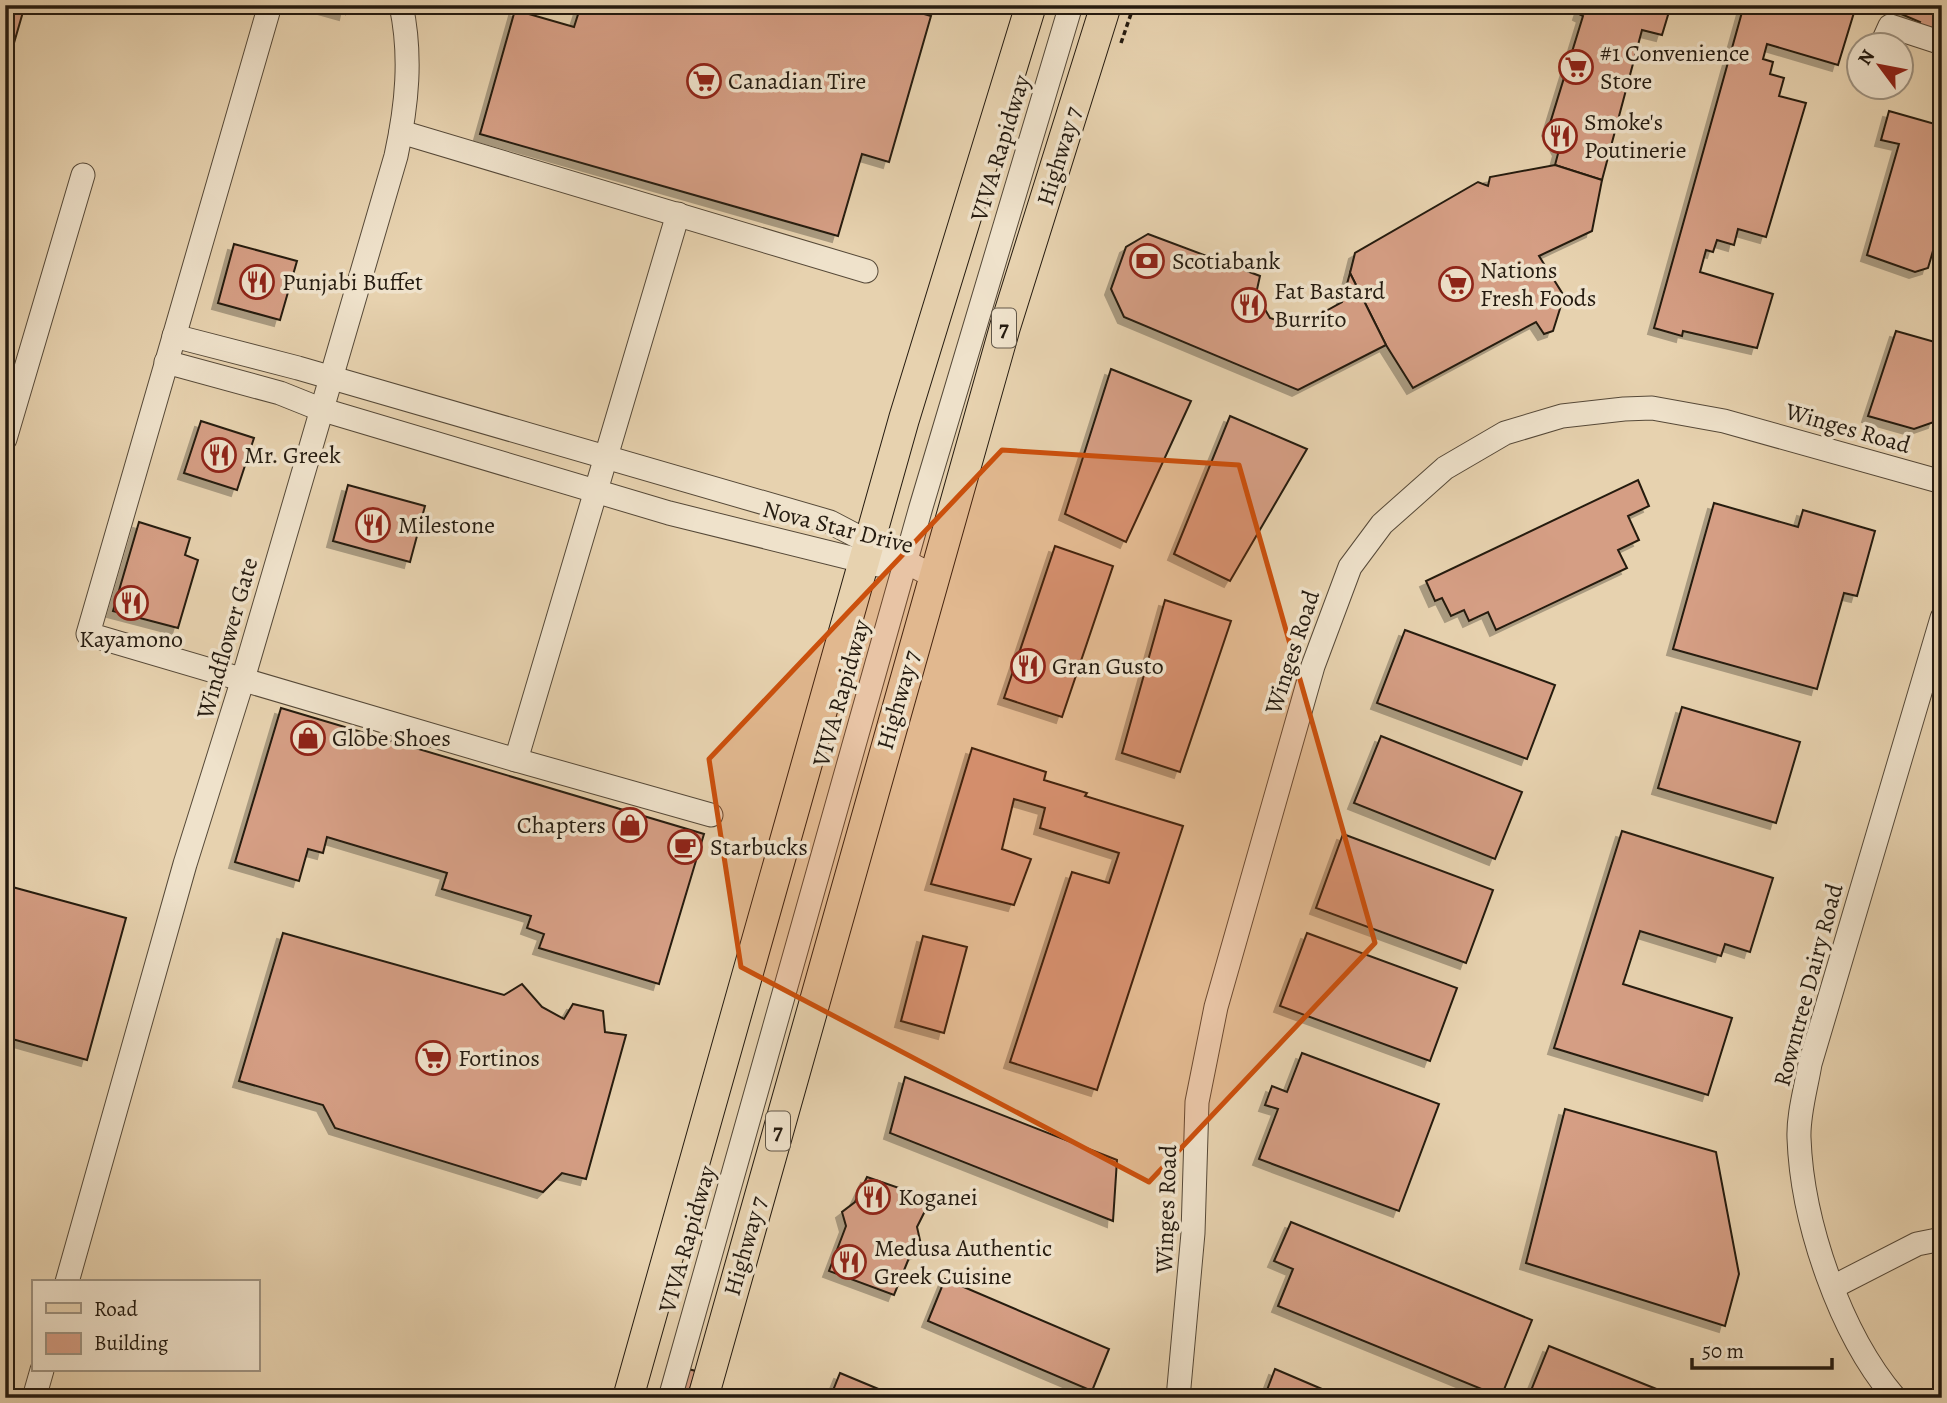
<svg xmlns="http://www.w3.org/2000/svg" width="1947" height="1403" viewBox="0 0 1947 1403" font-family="Alegreya,serif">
<defs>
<filter id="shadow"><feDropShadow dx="-6" dy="6" stdDeviation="0" flood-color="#0004"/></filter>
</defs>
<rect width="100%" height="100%" fill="#e7d2af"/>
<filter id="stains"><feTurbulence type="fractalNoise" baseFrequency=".00286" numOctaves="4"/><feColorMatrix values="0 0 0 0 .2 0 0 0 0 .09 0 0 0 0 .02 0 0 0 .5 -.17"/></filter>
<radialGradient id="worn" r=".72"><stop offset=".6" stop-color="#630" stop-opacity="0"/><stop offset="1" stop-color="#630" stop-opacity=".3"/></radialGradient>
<g fill="#d59e84" stroke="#251b10" stroke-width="2" filter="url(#shadow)">
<polygon points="5,5 25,5 5,74"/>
<polygon points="313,5 347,5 345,14"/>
<polygon points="581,5 893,5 931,16 889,162 862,154 838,236 480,134 515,10 574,27"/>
<polygon points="1582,5 1671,5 1662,35 1642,30 1602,180 1555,165 1559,150 1548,130 1583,16 1579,14"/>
<polygon points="1744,5 1856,6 1838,65 1767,44 1763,59 1773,62 1770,74 1784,78 1779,96 1806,103 1766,237 1738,229 1734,245 1717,240 1713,252 1706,250 1700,272 1773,294 1757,348 1683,331 1682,336 1654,328"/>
<polygon points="1905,5 1942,5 1942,30 1918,26 1920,22 1901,14"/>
<polygon points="1889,111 1942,126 1942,220 1928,268 1915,272 1867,255 1899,144 1881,140"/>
<polygon points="1555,165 1602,180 1592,231 1539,256 1564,296 1553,331 1544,334 1536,322 1413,388 1386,345 1350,273 1355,253 1478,182 1488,186 1490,177"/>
<polygon points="1148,234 1260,276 1256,294 1270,318 1297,327 1342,302 1350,273 1386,345 1298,390 1124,317 1111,289 1126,247"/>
<polygon points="234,244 297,261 280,320 218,303"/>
<polygon points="1896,331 1942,344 1942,397 1934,422 1914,429 1868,416"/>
<polygon points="1111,369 1191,401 1126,542 1065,514"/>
<polygon points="1230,416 1307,449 1230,581 1174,554"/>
<polygon points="201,421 254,438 237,490 184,473"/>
<polygon points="1638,480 1649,506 1628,516 1639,540 1618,550 1627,568 1496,630 1488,612 1469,621 1464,610 1451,616 1442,598 1435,601 1426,581"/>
<polygon points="348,485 425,506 410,562 333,541"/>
<polygon points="1714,503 1798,527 1803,510 1875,531 1857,596 1844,593 1817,689 1673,649"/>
<polygon points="139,522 190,538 185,555 198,560 178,628 113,611"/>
<polygon points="1055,546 1113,566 1062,717 1004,698"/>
<polygon points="1165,600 1231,621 1180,772 1122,753"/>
<polygon points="1405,630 1555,685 1527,759 1377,703"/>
<polygon points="1682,707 1800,742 1776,823 1658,788"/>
<polygon points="281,708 704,834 659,984 539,948 544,934 527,928 531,916 442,889 447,873 327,837 323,853 308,849 299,881 235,862"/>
<polygon points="1381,736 1522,792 1495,859 1354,803"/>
<polygon points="972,748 1046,772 1044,780 1087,793 1085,796 1183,826 1097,1090 1010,1062 1072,872 1109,883 1119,853 1040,828 1045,808 1014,799 1002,849 1031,859 1014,905 931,884"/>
<polygon points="1622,831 1773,878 1750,952 1725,944 1721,956 1640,931 1623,984 1732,1018 1708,1095 1554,1048"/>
<polygon points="1343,834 1493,890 1466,963 1316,908"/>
<polygon points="5,885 126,918 87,1060 5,1037"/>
<polygon points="283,933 504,995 522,984 542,1007 564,1019 573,1004 603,1011 605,1032 626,1035 586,1179 562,1173 543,1192 335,1128 323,1105 239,1081"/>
<polygon points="1307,933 1457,988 1430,1061 1280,1006"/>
<polygon points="923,936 967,947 944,1033 901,1021"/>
<polygon points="1302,1053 1439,1104 1399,1211 1259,1159 1278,1109 1265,1105 1272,1086 1287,1092"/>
<polygon points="905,1077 1117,1160 1113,1221 890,1133"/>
<polygon points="1565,1109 1716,1152 1739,1274 1725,1326 1526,1263"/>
<polygon points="867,1177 931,1199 917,1227 922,1249 909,1258 894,1295 829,1271 846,1226 842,1212 855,1202"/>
<polygon points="1291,1222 1532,1320 1501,1397 1278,1306 1293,1269 1274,1261"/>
<polygon points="945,1279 1109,1349 1092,1391 928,1321"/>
<polygon points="1549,1346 1679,1398 1528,1398"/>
<polygon points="684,1368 696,1371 687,1398 675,1398"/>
<polygon points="1275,1369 1343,1398 1264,1398"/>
<polygon points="840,1373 900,1398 830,1398"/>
</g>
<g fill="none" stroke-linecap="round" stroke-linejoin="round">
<g stroke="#564938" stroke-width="25">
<g id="minor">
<polyline points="270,5 88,634 516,760 678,214"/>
<polyline points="1881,46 1890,26 1942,43"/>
<polyline points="401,132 866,271"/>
<polyline points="174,336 298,368 830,522 933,576"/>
<polyline points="166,362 280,393 320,409 669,513 879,565"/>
<polyline points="5,439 83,175"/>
<polyline points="516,760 711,815"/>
<path d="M67 1282 185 864 243 679 396 156C407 105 412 56 401 5"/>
<polyline points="1833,1287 1917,1244 1942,1239"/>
<polyline points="34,1398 42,1370"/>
<polyline points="670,1398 921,507 1071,5"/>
<polyline points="1178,1398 1193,1233 1197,1102 1216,1007 1313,666 1350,567 1382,524 1445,468 1505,433 1562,416 1624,409 1652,408 1724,421 1942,482"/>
<path d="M1895 1398C1840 1334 1802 1222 1799 1138 1798 1115 1806 1088 1810 1064L1942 618"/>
</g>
</g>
<g stroke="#251b10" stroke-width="32">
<g id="major">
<polyline points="628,1398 904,419 1031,5"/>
<polyline points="703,1398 1005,327 1106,5"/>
</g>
</g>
<polyline stroke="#251b10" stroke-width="3.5" stroke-dasharray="5 3.5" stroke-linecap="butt" points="1121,43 1134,5"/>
<use href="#minor" stroke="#efe2cb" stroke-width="23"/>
<use href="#major" stroke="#e7d2af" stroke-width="30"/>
</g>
<path fill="#cb500d" fill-opacity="0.2" stroke="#cb500d" stroke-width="5" stroke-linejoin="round" d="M1002 450 1239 465 1375 943 1149 1182 741 967 709 759Z"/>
<defs>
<g id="supermarket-ring" transform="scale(1.75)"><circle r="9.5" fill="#efe2cb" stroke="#8f2418" stroke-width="1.5"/><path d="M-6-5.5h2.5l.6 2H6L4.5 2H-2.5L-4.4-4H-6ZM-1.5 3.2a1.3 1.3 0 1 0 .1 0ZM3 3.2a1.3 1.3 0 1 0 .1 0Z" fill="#8f2418"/></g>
<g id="restaurant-ring" transform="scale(1.75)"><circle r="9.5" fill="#efe2cb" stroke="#8f2418" stroke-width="1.5"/><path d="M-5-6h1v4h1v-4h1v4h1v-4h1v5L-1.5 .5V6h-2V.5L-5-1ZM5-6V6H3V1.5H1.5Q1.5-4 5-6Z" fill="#8f2418"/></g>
<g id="bank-ring" transform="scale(1.75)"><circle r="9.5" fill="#efe2cb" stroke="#8f2418" stroke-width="1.5"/><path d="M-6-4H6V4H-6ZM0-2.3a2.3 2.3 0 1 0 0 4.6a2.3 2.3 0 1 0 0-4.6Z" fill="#8f2418"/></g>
<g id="shop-ring" transform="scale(1.75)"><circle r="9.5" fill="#efe2cb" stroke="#8f2418" stroke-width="1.5"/><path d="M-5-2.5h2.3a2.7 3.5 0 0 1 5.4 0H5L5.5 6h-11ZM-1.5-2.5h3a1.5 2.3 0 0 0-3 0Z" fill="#8f2418"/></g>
<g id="cafe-ring" transform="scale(1.75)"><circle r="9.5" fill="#efe2cb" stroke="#8f2418" stroke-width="1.5"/><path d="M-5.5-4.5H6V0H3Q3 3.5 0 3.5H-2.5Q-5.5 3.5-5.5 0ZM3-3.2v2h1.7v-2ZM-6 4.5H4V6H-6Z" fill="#8f2418"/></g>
</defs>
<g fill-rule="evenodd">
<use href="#supermarket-ring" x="1576" y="67"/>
<use href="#supermarket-ring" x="704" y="81"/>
<use href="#restaurant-ring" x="1560" y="136"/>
<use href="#bank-ring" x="1147" y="261"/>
<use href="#restaurant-ring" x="257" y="282"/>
<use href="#supermarket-ring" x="1456" y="284"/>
<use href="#restaurant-ring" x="1249" y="305"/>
<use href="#restaurant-ring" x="219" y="455"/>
<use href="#restaurant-ring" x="373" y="525"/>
<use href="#restaurant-ring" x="131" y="603"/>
<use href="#restaurant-ring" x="1028" y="666"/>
<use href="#shop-ring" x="308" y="738"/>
<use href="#shop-ring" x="630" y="825"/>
<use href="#cafe-ring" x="685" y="847"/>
<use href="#supermarket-ring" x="433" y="1058"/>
<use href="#restaurant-ring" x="873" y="1197"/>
<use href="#restaurant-ring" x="849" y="1262"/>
</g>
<g text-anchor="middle" stroke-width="7" stroke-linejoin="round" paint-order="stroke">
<g fill="#efe2cb" stroke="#625748" stroke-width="2">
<rect x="992" y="308.5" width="24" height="39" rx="5"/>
<rect x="766" y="1111.5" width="24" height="39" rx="5"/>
</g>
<g font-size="23" font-weight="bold" fill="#251b10">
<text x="1004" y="336">7</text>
<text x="778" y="1139">7</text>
</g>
<g font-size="24" fill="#251b10" stroke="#efe2cb" text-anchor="start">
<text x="1600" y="61">#1 Convenience<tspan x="1600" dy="28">Store</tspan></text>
<text x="728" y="89">Canadian Tire</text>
<text x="1584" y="130">Smoke's<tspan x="1584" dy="28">Poutinerie</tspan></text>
<text x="1172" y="269">Scotiabank</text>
<text x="1480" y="278">Nations<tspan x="1480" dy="28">Fresh Foods</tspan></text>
<text x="282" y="290">Punjabi Buffet</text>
<text x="1274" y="299">Fat Bastard<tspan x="1274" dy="28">Burrito</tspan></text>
<text x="244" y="463">Mr. Greek</text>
<text x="398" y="533">Milestone</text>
<text x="131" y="647" text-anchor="middle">Kayamono</text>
<text x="1052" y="674">Gran Gusto</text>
<text x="332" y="746">Globe Shoes</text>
<text x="606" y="833" text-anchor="end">Chapters</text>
<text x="710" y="855">Starbucks</text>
<text x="458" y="1066">Fortinos</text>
<text x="898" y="1205">Koganei</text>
<text x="874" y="1256">Medusa Authentic<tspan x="874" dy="28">Greek Cuisine</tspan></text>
</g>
<g font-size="24" fill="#251b10" stroke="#efe2cb">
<text transform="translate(1000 148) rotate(-73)" y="8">VIVA Rapidway</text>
<text transform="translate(1059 156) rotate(-73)" y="8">Highway 7</text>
<text transform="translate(1848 428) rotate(16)" y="8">Winges Road</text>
<text transform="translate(838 527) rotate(14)" y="8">Nova Star Drive</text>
<text transform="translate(227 638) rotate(-74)" y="8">Windflower Gate</text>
<text transform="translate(1292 652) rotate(-72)" y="8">Winges Road</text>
<text transform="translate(841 693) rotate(-74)" y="8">VIVA Rapidway</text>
<text transform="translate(898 700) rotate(-74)" y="8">Highway 7</text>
<text transform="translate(1808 985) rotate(-75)" y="8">Rowntree Dairy Road</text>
<text transform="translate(1166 1209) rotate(-88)" y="8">Winges Road</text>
<text transform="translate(687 1239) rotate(-74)" y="8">VIVA Rapidway</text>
<text transform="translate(745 1246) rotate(-74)" y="8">Highway 7</text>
</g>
</g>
<rect width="1947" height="1403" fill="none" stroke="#e7d2af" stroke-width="28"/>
<rect x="7" y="7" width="1933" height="1389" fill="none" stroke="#251b10" stroke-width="3.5"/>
<rect x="14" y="14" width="1919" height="1375" fill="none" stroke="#251b10" stroke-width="2"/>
<rect x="32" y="1280" width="228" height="91" fill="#efe2cb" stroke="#9e9280" stroke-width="2"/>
<rect x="46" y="1303" width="35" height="10" fill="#e7d2af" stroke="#9e9280" stroke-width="2"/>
<text x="94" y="1316" font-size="21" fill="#251b10">Road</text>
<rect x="46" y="1333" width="35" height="21" fill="#d59e84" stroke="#9e9280" stroke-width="2"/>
<text x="94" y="1350" font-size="21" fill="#251b10">Building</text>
<g transform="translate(1880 66) rotate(302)"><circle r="33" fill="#efe2cb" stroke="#9e9280" stroke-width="2"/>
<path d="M0-5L12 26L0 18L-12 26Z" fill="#8f2418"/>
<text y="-10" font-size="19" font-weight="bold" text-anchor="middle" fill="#251b10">N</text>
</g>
<path d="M1692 1358v10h140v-10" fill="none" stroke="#251b10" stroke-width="3.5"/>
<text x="1702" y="1358" font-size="21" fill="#251b10" stroke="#efe2cb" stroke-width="5" paint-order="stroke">50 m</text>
<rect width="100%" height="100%" filter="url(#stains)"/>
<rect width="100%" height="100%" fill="url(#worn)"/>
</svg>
